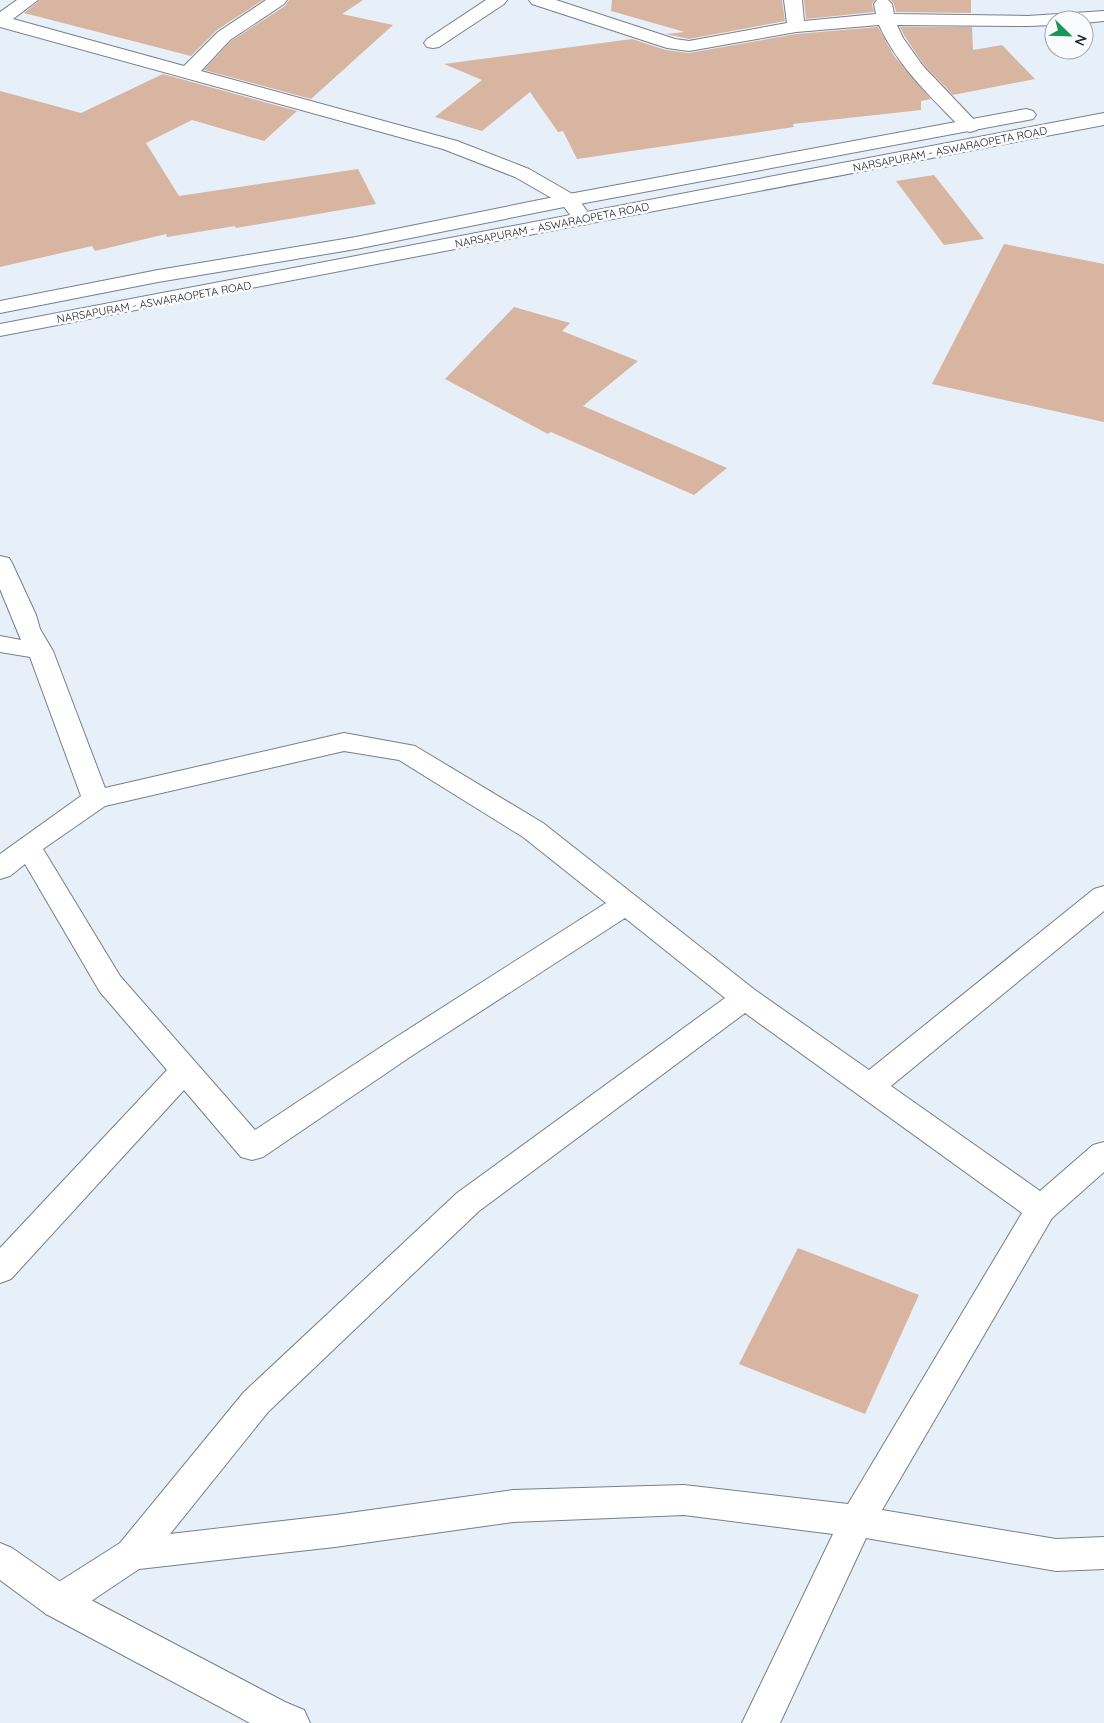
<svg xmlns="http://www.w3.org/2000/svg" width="1104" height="1723" viewBox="0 0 1104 1723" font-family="Quicksand,sans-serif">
<rect width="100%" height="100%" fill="#e7eff9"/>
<g fill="#d8b5a1">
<polygon points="40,0 263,0 217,30 191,56 24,13"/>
<polygon points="289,0 363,0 342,14 393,25 311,99 204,70 231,41 285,6"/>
<polygon points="612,0 782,0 785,21 689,39 666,34 685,32 611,11"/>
<polygon points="804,0 875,0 872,4 874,12 806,19"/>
<polygon points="891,0 971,0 971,13 896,12 894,4"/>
<polygon points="878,27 894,56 931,99 921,101 921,110 793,124 794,127 577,159 563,131 558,132 530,92 482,131 435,117 482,80 444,64 632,39 666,50 689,53 796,34"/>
<polygon points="900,27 972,27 973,50 1002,45 1035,79 953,95 924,65 905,37"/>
<polygon points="163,74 297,111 264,141 192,120 146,143 179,196 358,169 376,204 236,228 235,226 167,237 166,234 95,251 92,246 0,267 0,91 81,113"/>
<polygon points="934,175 984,239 944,245 896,181"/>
<polygon points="1004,244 1104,264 1104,422 932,384"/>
<polygon points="514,307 570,323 562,331 638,361 583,406 727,468 694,495 551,432 548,434 445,379"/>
<polygon points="798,1248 919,1295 865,1414 739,1364"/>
</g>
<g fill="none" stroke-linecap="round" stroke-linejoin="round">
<g stroke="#787f88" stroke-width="2">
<g id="minor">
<polygon points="17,0 38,0 13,19 184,66 218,32 266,0 287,0 284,4 230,40 201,71 457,141 529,169 576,196 593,219 590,223 583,225 576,223 562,204 515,177 443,149 0,27 0,12"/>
<polygon points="486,0 507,0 504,4 439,47 433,48 427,47 424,43 427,39"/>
<path d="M529 0H556L675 39 689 41 787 23 784 0H802L804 21 876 14 874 4 877 0H888L892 4 894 14 1028 16 1104 11V21L1084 23V20H1054V25L1028 26 897 25 903 38 923 66 980 126 977 130 970 132 963 130C932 98 898 67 879 25L796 32 689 51 667 48 532 4Z"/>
<path d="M0 556 9 558 12 563 36 615 40 629 53 651 105 788 344 733 415 746 543 823 755 990 869 1070 1094 889 1104 886V911L891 1086 1040 1191 1093 1145 1104 1142V1172L1052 1218 882 1510 1056 1539 1104 1537V1569L1056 1571 866 1538 780 1723H742L833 1534 684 1515 513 1522 335 1547 139 1569 72 1614 59 1619 46 1614 41 1602 46 1590 120 1543 244 1392 457 1193 725 998 625 918 410 1057 263 1157 252 1160 241 1157 184 1090 11 1279 0 1283V1248L167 1070 100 992 25 864 10 876 0 879V854L81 796 30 657 0 652V636L21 640 0 589ZM344 751 399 760 523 837 606 903 390 1041 255 1130 120 976 43 849 105 806ZM745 1013 1022 1213 848 1504 684 1485 513 1490 335 1515 170 1534 268 1412 479 1211Z"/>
</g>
</g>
<g stroke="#787f88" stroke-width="2">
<g id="major">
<polygon points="1026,109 1033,111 1036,115 1033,119 569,206 356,249 158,282 0,313 0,301 158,270 356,237 569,194"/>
<polygon points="1104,113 1104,125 0,336 0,324"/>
<polygon points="0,1543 12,1548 72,1590 285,1702 304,1710 310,1723 250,1723 46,1614 0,1580"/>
</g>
</g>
<use href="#minor" fill="#fff" fill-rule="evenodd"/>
<use href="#major" fill="#fff" fill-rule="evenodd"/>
</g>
<g text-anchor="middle" stroke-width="5" stroke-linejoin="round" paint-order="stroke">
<g font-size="11" fill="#202327" stroke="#fafbfd">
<text transform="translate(950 149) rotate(-11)" y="4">NARSAPURAM - ASWARAOPETA ROAD</text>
<text transform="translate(552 225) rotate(-11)" y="4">NARSAPURAM - ASWARAOPETA ROAD</text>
<text transform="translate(154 302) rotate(-10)" y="4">NARSAPURAM - ASWARAOPETA ROAD</text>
</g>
</g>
<g transform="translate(1069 35) rotate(113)"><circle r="24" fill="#fafbfd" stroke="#a3a5a7"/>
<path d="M0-4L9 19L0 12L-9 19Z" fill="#169857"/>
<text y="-8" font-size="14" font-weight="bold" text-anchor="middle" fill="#202327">N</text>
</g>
</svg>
